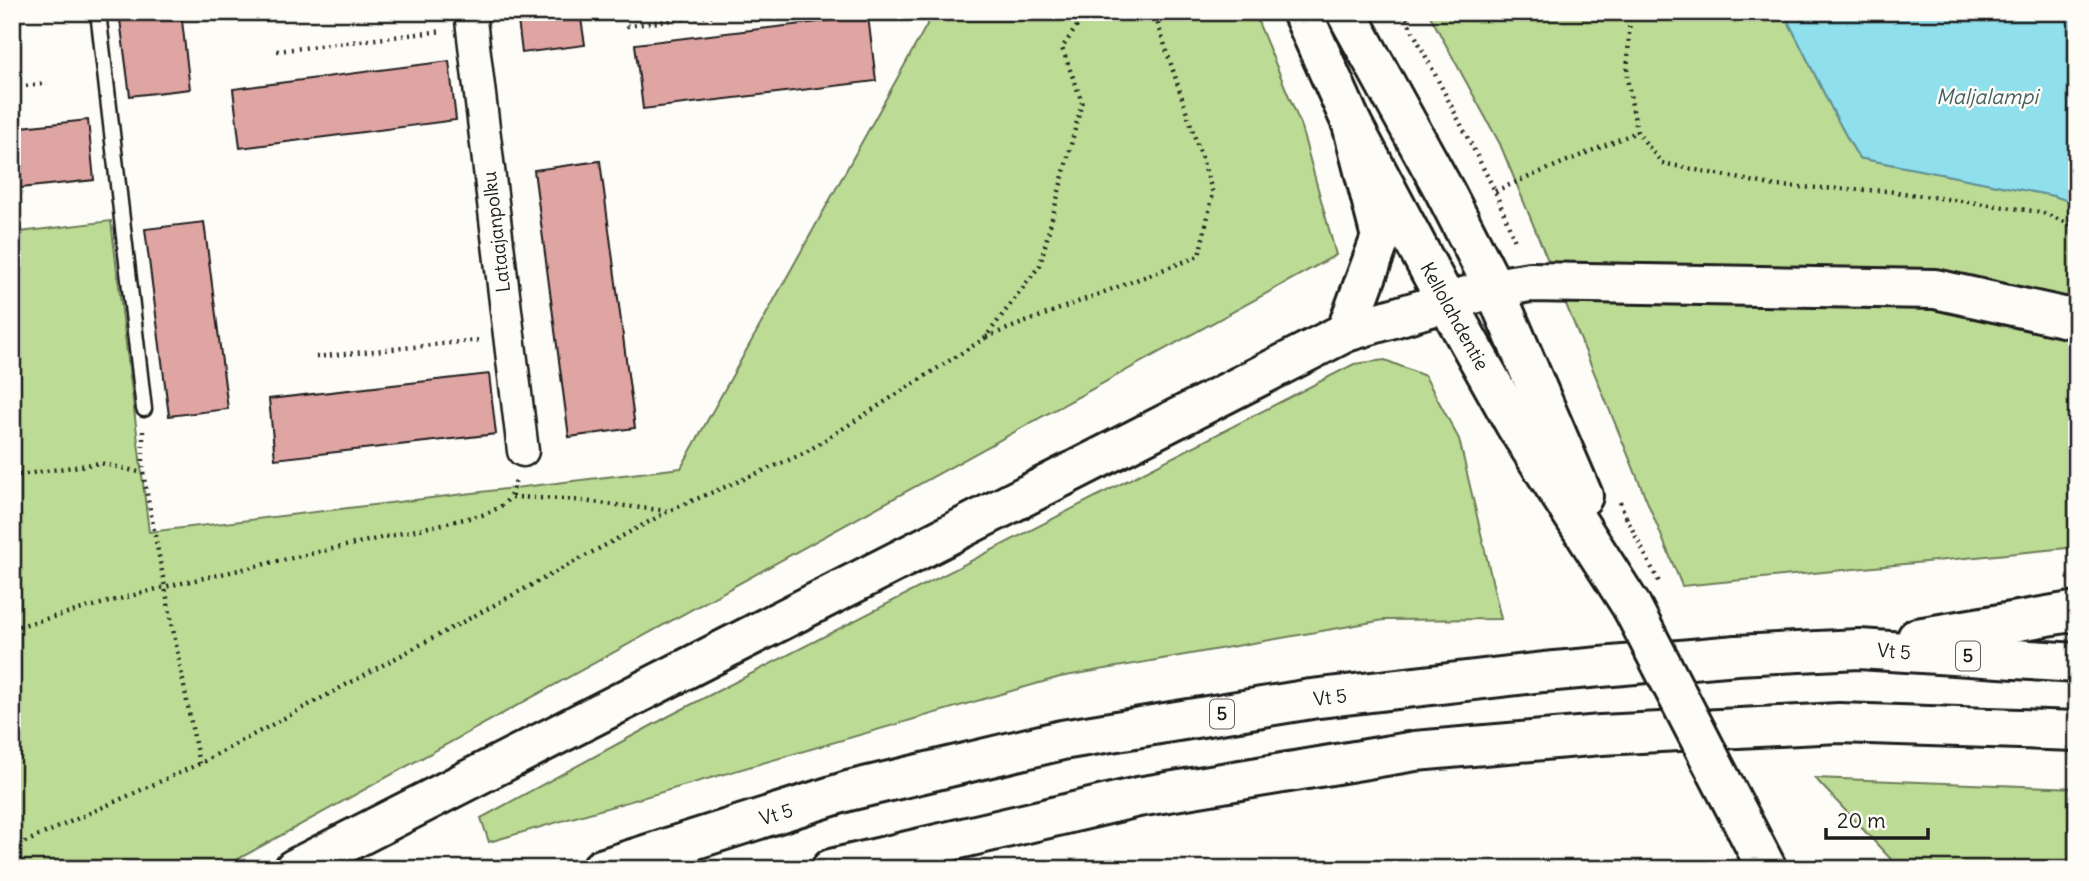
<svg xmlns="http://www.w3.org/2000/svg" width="2089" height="881" viewBox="0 0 2089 881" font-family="Delius,sans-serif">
<rect width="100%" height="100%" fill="#fdfcf7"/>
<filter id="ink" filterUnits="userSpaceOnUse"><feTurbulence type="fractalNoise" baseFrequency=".0143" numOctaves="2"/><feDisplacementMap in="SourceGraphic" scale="14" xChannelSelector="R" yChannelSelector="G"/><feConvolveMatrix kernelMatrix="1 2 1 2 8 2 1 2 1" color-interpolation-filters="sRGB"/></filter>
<g filter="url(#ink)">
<g fill="#bcdb94" stroke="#6c7c58" stroke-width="2">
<polygon points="934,12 1254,12 1300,123 1336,255 220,869 12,869 12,233 111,221 149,532 681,468"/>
<path d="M1428 12H1783C1810 61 1830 111 1859 158L2054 196 2077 204V547L1682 586 1500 144Z"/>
<polygon points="1385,360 1425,376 1459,439 1501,619 1384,620 1060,677 489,842 481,818 671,715 1354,364"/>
<polygon points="1815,778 2077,788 2077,869 1900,869"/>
</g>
<path fill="#8fdfec" stroke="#619199" stroke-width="2" d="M1783 12H2077V204L2054 196 1859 158C1830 111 1810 61 1783 12Z"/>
<g fill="#dfa5a2" stroke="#1c1c1c" stroke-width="2">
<polygon points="119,12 181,12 190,89 130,96"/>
<polygon points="517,12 580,12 585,45 522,53"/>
<polygon points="868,16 876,81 643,109 635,44"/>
<polygon points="449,61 456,120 240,148 233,89"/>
<polygon points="88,120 94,180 12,189 12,128"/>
<polygon points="600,161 635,428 569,437 534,170"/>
<polygon points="204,222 228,409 169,416 145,229"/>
<polygon points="489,374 496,434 275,459 269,399"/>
</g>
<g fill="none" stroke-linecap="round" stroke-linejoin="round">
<g stroke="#1c1c1c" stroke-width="19">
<polyline id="service" points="98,12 144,409"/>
</g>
<g stroke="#1c1c1c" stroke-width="35">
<polyline id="minor" points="470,12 523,451"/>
</g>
<g stroke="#1c1c1c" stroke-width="44">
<g id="secondary">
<polyline points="1302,12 1352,124 1446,301"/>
<polyline points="1346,12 1445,192 1494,288"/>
</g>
</g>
<g stroke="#1c1c1c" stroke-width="44">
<g id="primary">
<polyline points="1494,288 1583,496"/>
<polyline points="1446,301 1516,426 1632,607"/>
</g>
</g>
<g stroke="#1c1c1c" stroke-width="44">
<g id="motorway">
<polyline points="1346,332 1381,237 1352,124"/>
<polyline points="1917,638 2077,611"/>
<polyline points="294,869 1346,332 1494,288 1530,282 1935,289 2077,320"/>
<polyline points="601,869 848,791 1062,740 1311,699 1544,672 1737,655 1859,649 2077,663"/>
<polyline points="831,869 1138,797 1415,751 1601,735 1839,723 2077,731"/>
</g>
</g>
<g stroke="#1c1c1c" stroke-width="4.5" stroke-dasharray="2 5" stroke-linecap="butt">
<polyline points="625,12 627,26 738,12"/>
<polyline points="1403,12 1495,191 1516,244"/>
<polyline points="1630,12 1627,78 1637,132 1662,163 1776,186 1888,191 2041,212 2077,227"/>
<polyline points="277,51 443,31"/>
<polyline points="12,87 47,84"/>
<polyline points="1495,191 1637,132"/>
<polyline points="986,337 1199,256 1213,193 1154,12"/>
<polyline points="316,357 480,340"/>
<polyline points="143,431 143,473 199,764"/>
<polyline points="12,476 100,463 143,473"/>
<polyline points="512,497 565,499 668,511 803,454 985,338 1040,265 1082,102 1062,48 1087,12"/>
<polyline points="1620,502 1626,517"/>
<path d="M12 628 164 587 482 515C503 507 511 502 516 479"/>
<polyline points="12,848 199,764 667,512"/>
</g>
<use href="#service" stroke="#fdfcf7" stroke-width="14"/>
<use href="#minor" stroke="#fdfcf7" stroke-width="30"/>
<use href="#secondary" stroke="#fdfcf7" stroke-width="38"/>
<use href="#primary" stroke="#fdfcf7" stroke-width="38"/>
<use href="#motorway" stroke="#fdfcf7" stroke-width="38"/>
<g stroke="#1c1c1c" stroke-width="44" stroke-linecap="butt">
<polyline id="primary-bridge" points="1632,607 1767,869"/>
</g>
<polyline stroke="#1c1c1c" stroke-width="4.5" stroke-dasharray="2 5" stroke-linecap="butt" points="1626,517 1659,582"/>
<use href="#primary-bridge" stroke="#fdfcf7" stroke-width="38"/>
</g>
</g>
<g text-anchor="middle" stroke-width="5" stroke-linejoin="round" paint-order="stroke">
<g fill="#fdfcf7" stroke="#605f5e" stroke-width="2">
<rect x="1956" y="641.5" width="24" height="29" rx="5"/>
<rect x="1210" y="699.5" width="24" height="29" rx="5"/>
</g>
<g font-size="18" font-weight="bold" fill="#1c1c1c">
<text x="1968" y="662">5</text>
<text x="1222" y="720">5</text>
</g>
<g font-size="19" fill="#1c1c1c" stroke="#fdfcf7">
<text transform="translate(496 232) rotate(-97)" y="7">Lataajanpolku</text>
<text transform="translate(1455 316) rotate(61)" y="7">Kellolahdentie</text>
<text transform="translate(1894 651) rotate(4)" y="7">Vt 5</text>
<text transform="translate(1330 697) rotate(-7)" y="7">Vt 5</text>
<text transform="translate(776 814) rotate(-17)" y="7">Vt 5</text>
</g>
<g font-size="21" font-style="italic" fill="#446065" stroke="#fdfcf7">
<text x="1987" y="104">Maljalampi</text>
</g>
</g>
<rect width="2089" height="881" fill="none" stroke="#fdfcf7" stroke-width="42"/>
<rect x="21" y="21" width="2047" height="839" fill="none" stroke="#1c1c1c" stroke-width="2.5" filter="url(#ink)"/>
<path d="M1826 828v10h102v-10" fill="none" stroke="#1c1c1c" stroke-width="3.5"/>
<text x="1837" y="828" font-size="21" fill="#1c1c1c" stroke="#fdfcf7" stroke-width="5" paint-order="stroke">20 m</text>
</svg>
